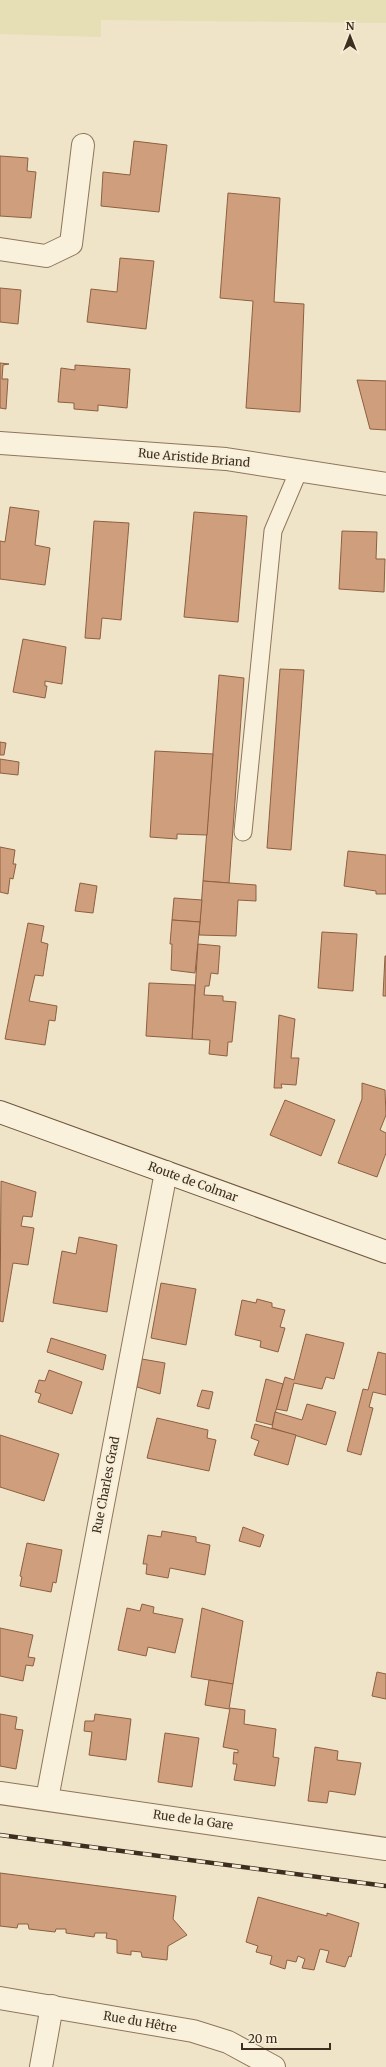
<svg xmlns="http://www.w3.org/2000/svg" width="386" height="2067" viewBox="0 0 386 2067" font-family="Merriweather,serif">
<rect width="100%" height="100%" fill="#f0e4c8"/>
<polygon fill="#e6deb5" points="0,0 386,0 386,23 101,20 101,37 0,34"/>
<g fill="#cf9f7d" stroke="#8d5f41">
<polygon points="134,141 167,145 159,212 101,206 103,172 130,175"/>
<polygon points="0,156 28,158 27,171 36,172 31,218 0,216"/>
<polygon points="228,193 280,198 274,302 304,304 300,412 246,408 253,301 220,298"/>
<polygon points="120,258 154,261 146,329 87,322 91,289 117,292"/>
<polygon points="0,288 21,290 18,324 0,322"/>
<polygon points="0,363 9,364 3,365 2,379 8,379 6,409 0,408"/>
<polygon points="75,365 130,369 127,408 98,405 98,411 74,409 74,403 58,402 61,368 75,370"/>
<polygon points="357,380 386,381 386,430 370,429"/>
<polygon points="10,507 39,511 35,545 50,548 45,585 0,579 0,541 5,542"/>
<polygon points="194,512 247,516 238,622 184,617"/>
<polygon points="94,521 129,523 121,620 102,618 100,639 85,638"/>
<polygon points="342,531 377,532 376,559 385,559 384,592 339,589"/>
<polygon points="23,639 66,647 62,684 45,681 45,686 47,686 45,698 13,692"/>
<polygon points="280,669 304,670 291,850 267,848"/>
<polygon points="219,675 244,678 229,883 203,881"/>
<polygon points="0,742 6,743 4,755 0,755"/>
<polygon points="155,751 213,754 207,835 177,834 177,839 150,837"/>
<polygon points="0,759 19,762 18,775 0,773"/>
<polygon points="0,847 15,850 13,864 16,864 13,879 10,878 8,894 0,892"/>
<polygon points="348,851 386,855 386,894 376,894 376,891 344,886"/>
<polygon points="203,881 256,885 256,901 238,900 236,936 199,935"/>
<polygon points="80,883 97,886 93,913 75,911"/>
<polygon points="174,898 202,900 200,922 172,920"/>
<polygon points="172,920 200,922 195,973 171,970 172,944 170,944"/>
<polygon points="28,923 44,926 41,942 48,944 43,976 35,975 29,1001 57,1006 55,1021 49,1020 45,1045 5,1039"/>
<polygon points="322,932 357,934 353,991 318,988"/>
<polygon points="198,944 220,946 218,974 211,973 209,986 205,986 204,995 223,996 223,1001 236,1002 232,1042 228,1042 227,1056 209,1054 210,1040 192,1039"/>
<polygon points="385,956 386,956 386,996 383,996"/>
<polygon points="149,983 195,985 192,1039 146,1036"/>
<polygon points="279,1015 295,1019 291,1058 299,1058 296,1085 281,1084 282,1088 274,1088"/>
<polygon points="362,1083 385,1090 386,1115 380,1130 386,1133 386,1153 377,1177 338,1163 362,1099"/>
<polygon points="285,1100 335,1120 321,1156 270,1135"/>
<polygon points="1,1181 36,1192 32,1217 23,1216 21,1226 34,1228 28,1265 13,1263 3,1322 0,1321"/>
<polygon points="79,1237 117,1245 107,1312 53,1303 62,1251 76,1254"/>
<polygon points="161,1283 196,1289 186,1345 151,1338"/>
<polygon points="257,1299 272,1303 272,1307 285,1310 280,1327 285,1328 278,1352 260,1347 261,1341 235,1335 242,1300 256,1303"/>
<polygon points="306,1334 344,1343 334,1379 326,1377 322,1389 294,1383 287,1411 276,1409 285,1377 294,1380"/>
<polygon points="51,1338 106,1355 103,1370 47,1352"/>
<polygon points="378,1352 386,1354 386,1395 373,1392 369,1407 373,1408 361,1455 347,1451 363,1389 368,1390"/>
<polygon points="142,1359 165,1363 160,1394 137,1387"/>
<polygon points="49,1370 82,1382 72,1414 38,1402 41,1394 35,1392 39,1380 45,1381"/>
<polygon points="266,1379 283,1384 272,1425 256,1421"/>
<polygon points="202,1390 213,1392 209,1409 197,1406"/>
<polygon points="307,1404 336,1412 326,1445 272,1428 275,1412 302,1420"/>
<polygon points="157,1418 208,1430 207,1438 216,1440 209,1471 147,1458"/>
<polygon points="255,1424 296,1435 288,1465 254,1455 259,1441 251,1438"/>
<polygon points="0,1435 59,1454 44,1501 0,1487"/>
<polygon points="243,1527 264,1535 260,1547 239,1541"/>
<polygon points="162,1531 196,1537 196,1542 210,1545 205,1575 170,1568 168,1578 146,1574 147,1564 143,1564 148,1535 161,1537"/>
<polygon points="27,1543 62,1550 56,1583 53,1582 51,1592 20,1586 22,1577 20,1576"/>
<polygon points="142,1604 154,1607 153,1613 183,1619 175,1653 148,1647 146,1656 118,1650 127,1608 140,1611"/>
<polygon points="202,1608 243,1621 233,1684 191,1677"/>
<polygon points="0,1628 33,1635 28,1657 35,1658 33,1666 26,1665 23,1681 0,1676"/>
<polygon points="377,1672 386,1674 386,1699 372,1696"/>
<polygon points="209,1680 233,1684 229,1709 205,1705"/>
<polygon points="230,1708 245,1710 244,1724 276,1729 273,1757 279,1758 275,1786 234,1780 237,1764 233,1764 234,1752 238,1753 238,1750 223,1747"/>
<polygon points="0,1714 17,1717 15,1729 23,1730 16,1769 0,1766"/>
<polygon points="95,1714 131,1719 126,1760 89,1755 92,1732 84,1731 85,1721 94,1721"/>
<polygon points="165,1733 199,1738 192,1787 158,1782"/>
<polygon points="315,1747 338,1751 337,1760 361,1763 355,1795 329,1791 327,1803 308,1801"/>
<polygon points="0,1873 176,1896 173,1919 187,1935 168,1946 167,1960 142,1957 141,1952 131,1951 131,1955 117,1953 117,1940 106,1938 107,1933 95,1933 94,1937 66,1933 66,1929 56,1929 55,1932 29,1929 28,1924 18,1924 17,1928 0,1926"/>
<polygon points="258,1897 327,1916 327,1913 359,1923 351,1957 349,1956 345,1967 326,1962 329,1951 320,1949 314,1970 302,1968 305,1959 298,1956 296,1962 287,1960 285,1969 270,1964 272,1956 256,1952 258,1946 246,1942"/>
</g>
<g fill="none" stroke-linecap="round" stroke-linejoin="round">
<g stroke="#8d765c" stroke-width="19">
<polyline id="service" points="243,832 273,531 299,470"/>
</g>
<g stroke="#8d765c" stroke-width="24">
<g id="minor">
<polyline points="0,249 46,256 71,244 83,145"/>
<polyline points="0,443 226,459 386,484"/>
<polyline points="0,1793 386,1849"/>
<polyline points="47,1799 166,1172"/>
<polyline points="0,1998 193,2031 228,2042 274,2067"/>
<polyline points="41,2067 52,2006"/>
</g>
</g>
<g stroke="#6f573f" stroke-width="24">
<polyline id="secondary" points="0,1112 386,1252"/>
</g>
<use href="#service" stroke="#faf1dc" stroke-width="17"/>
<use href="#minor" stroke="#faf1dc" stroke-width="22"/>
<use href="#secondary" stroke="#faf1dc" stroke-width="22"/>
<g stroke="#3d2e20" stroke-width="4.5">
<polyline id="rail" points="0,1835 386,1886"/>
</g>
<use href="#rail" stroke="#f7eed8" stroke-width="3" stroke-dasharray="9" stroke-linecap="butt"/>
</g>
<g text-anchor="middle" stroke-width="4" stroke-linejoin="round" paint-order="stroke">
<g font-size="12" fill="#3d2e20" stroke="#f7eed8">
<text transform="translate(194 458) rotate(5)" y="4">Rue Aristide Briand</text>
<text transform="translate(193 1182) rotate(20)" y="4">Route de Colmar</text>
<text transform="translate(106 1485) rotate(-79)" y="4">Rue Charles Grad</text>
<text transform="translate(193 1820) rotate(8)" y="4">Rue de la Gare</text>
<text transform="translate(140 2022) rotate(10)" y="4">Rue du Hêtre</text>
</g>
</g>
<g transform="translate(350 36)" stroke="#f7eed8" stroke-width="3" paint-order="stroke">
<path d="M0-3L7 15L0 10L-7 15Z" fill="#3d2e20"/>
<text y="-6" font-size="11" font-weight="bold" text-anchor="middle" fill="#3d2e20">N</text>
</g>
<path d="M242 2043v6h88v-6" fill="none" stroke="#3d2e20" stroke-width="2"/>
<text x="248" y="2043" font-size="12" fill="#3d2e20" stroke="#f7eed8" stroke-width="3" paint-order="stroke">20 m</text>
</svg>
